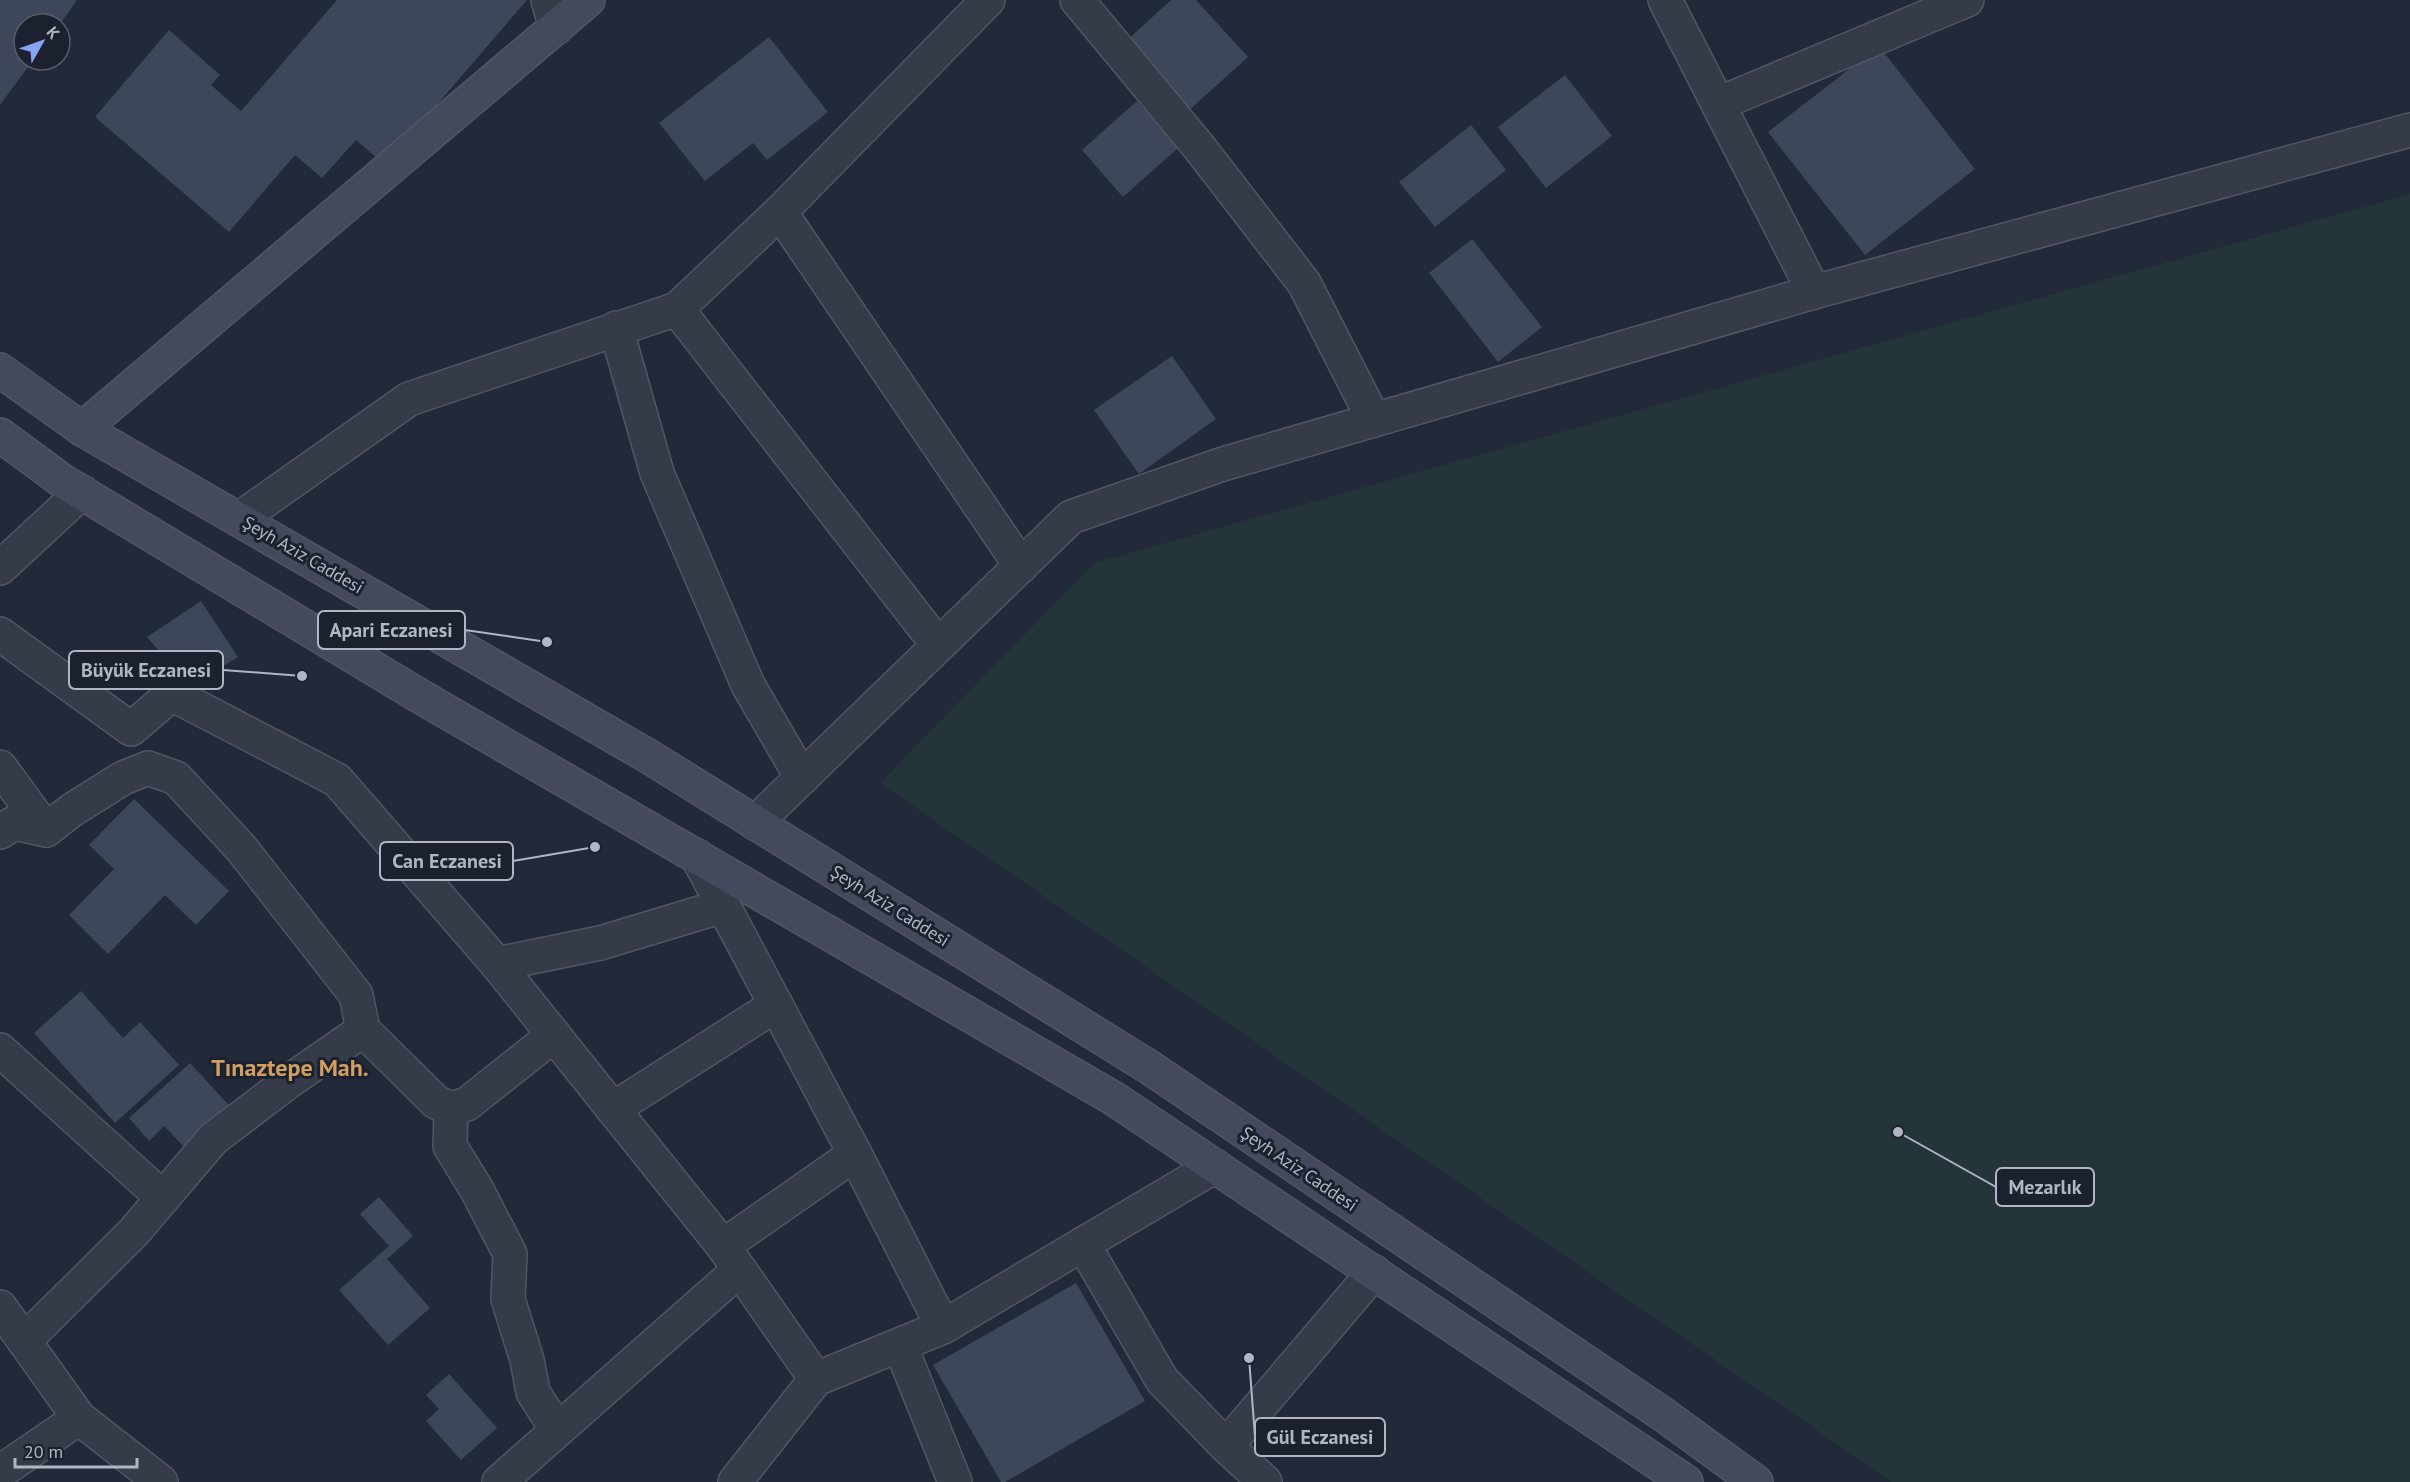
<svg xmlns="http://www.w3.org/2000/svg" width="2410" height="1482" viewBox="0 0 2410 1482" font-family="'PT Sans',sans-serif">
<rect width="100%" height="100%" fill="#222939"/>
<polygon fill="#24353a" points="2410,194 2410,1482 1892,1482 880,783 1094,563"/>
<g fill="#3e4759">
<polygon points="0,0 77,0 60,24 24,24 24,60 33,60 0,105"/>
<polygon points="337,0 527,0 385,165 356,140 322,178 295,155 229,232 95,117 169,30 220,75 211,85 241,111"/>
<polygon points="1171,0 1196,0 1248,57 1187,112 1124,43"/>
<polygon points="769,37 828,112 767,160 753,143 705,181 659,123"/>
<polygon points="1879,46 1975,169 1865,255 1768,132"/>
<polygon points="1565,75 1612,136 1546,188 1498,127"/>
<polygon points="1137,101 1178,148 1123,197 1082,150"/>
<polygon points="1471,125 1506,170 1435,227 1399,182"/>
<polygon points="1472,239 1542,327 1498,362 1429,273"/>
<polygon points="1172,356 1216,419 1139,474 1094,410"/>
<polygon points="201,601 238,657 190,686 147,637"/>
<polygon points="134,799 229,891 196,925 165,895 108,954 69,915 114,869 89,845"/>
<polygon points="81,991 123,1038 140,1022 179,1065 115,1123 34,1033"/>
<polygon points="190,1063 237,1114 192,1155 164,1126 149,1141 129,1118"/>
<polygon points="379,1197 413,1236 387,1259 430,1308 388,1345 339,1290 389,1246 360,1214"/>
<polygon points="1076,1283 1145,1401 1005,1482 1001,1482 933,1365"/>
<polygon points="449,1374 497,1428 461,1460 426,1421 439,1409 426,1395"/>
</g>
<g fill="none" stroke-linecap="round" stroke-linejoin="round">
<g stroke="#515664" stroke-width="36">
<g id="street">
<polyline points="548,0 556,28"/>
<polyline points="1077,0 1199,147 1304,283 1374,420"/>
<polyline points="1665,0 1814,292"/>
<polyline points="1718,104 1967,0"/>
<polyline points="780,212 1021,566"/>
<polyline points="677,309 938,645"/>
<polyline points="616,328 657,473 748,685 802,778"/>
<polyline points="239,519 409,399 677,309 780,212 988,0"/>
<polyline points="0,568 82,492"/>
<polyline points="0,634 131,729 172,694 337,780 497,964 613,1109 723,1246 816,1379"/>
<polyline points="0,767 46,830"/>
<polyline points="755,823 1071,517 1223,464 1814,292 2410,130"/>
<polyline points="0,832 14,823 46,830 72,810 123,778 148,768 176,778 241,848 356,995 363,1030 436,1102 451,1109 467,1104 554,1035"/>
<polyline points="697,856 855,1154 943,1327"/>
<polyline points="497,964 600,943 723,906"/>
<polyline points="0,1050 163,1198"/>
<polyline points="451,1109 450,1146 477,1190 510,1254 508,1299 527,1360 533,1392 557,1430"/>
<polyline points="613,1109 776,1005"/>
<polyline points="1083,1244 1162,1380 1226,1446"/>
<polyline points="723,1246 855,1154"/>
<polyline points="0,1307 79,1418 161,1482"/>
<polyline points="24,1341 133,1233 213,1139 288,1082 363,1030"/>
<polyline points="900,1345 955,1482"/>
<polyline points="0,1472 79,1418"/>
<polyline points="499,1482 739,1270"/>
<polyline points="735,1482 816,1379 943,1327 1215,1166"/>
<polyline points="1265,1482 1226,1446 1374,1272"/>
</g>
</g>
<g stroke="#515664" stroke-width="36">
<g id="secondary">
<polyline points="0,370 82,429 648,756 1149,1067 1664,1415 1756,1482"/>
<polyline points="82,429 588,0"/>
<polyline points="0,435 64,482 418,695 1113,1098 1686,1482"/>
</g>
</g>
<use href="#street" stroke="#363b49" stroke-width="33"/>
<use href="#secondary" stroke="#444a5c" stroke-width="33"/>
</g>
<g text-anchor="middle" stroke-width="6" stroke-linejoin="round" paint-order="stroke">
<g font-size="18" fill="#b1b6c5" stroke="#1b212e">
<text transform="translate(303 555) rotate(30)" y="6">Şeyh Aziz Caddesi</text>
<text transform="translate(890 906) rotate(32)" y="6">Şeyh Aziz Caddesi</text>
<text transform="translate(1299 1169) rotate(34)" y="6">Şeyh Aziz Caddesi</text>
</g>
<g font-size="24" font-weight="bold" fill="#d09f61" stroke="#1b212e">
<text x="290" y="1076">Tınaztepe Mah.</text>
</g>
</g>
<path fill="none" stroke="#b1b6c5" stroke-width="2" d="M547 642L465 630M302 676L223 670M595 847L513 861M1898 1132L1996 1187M1249 1358L1255 1437"/>
<g fill="#b1b6c5" stroke="#1b212e" stroke-width="2">
<circle cx="547" cy="642" r="6"/>
<circle cx="302" cy="676" r="6"/>
<circle cx="595" cy="847" r="6"/>
<circle cx="1898" cy="1132" r="6"/>
<circle cx="1249" cy="1358" r="6"/>
</g>
<g fill="#1b212e" stroke="#b1b6c5" stroke-width="2">
<rect x="318" y="611" width="147" height="38" rx="6"/>
<rect x="69" y="651" width="154" height="38" rx="6"/>
<rect x="380" y="842" width="133" height="38" rx="6"/>
<rect x="1996" y="1168" width="98" height="38" rx="6"/>
<rect x="1255" y="1418" width="130" height="38" rx="6"/>
</g>
<g font-size="20" text-anchor="middle" font-weight="bold" fill="#b1b6c5">
<text x="391" y="637">Apari Eczanesi</text>
<text x="146" y="677">Büyük Eczanesi</text>
<text x="447" y="868">Can Eczanesi</text>
<text x="2045" y="1194">Mezarlık</text>
<text x="1320" y="1444">Gül Eczanesi</text>
</g>
<g transform="translate(42 42) rotate(50)"><circle r="28" fill="#1b212e" stroke="#575d6a" stroke-width="1.5"/>
<path d="M0-4.5L10 22L0 15L-10 22Z" fill="#87a4f4"/>
<text y="-9" font-size="16" font-weight="bold" text-anchor="middle" fill="#b1b6c5">K</text>
</g>
<path d="M15 1458v9h122v-9" fill="none" stroke="#b1b6c5" stroke-width="3"/>
<text x="24" y="1458" font-size="18" fill="#b1b6c5" stroke="#1b212e" stroke-width="4.5" paint-order="stroke">20 m</text>
</svg>
